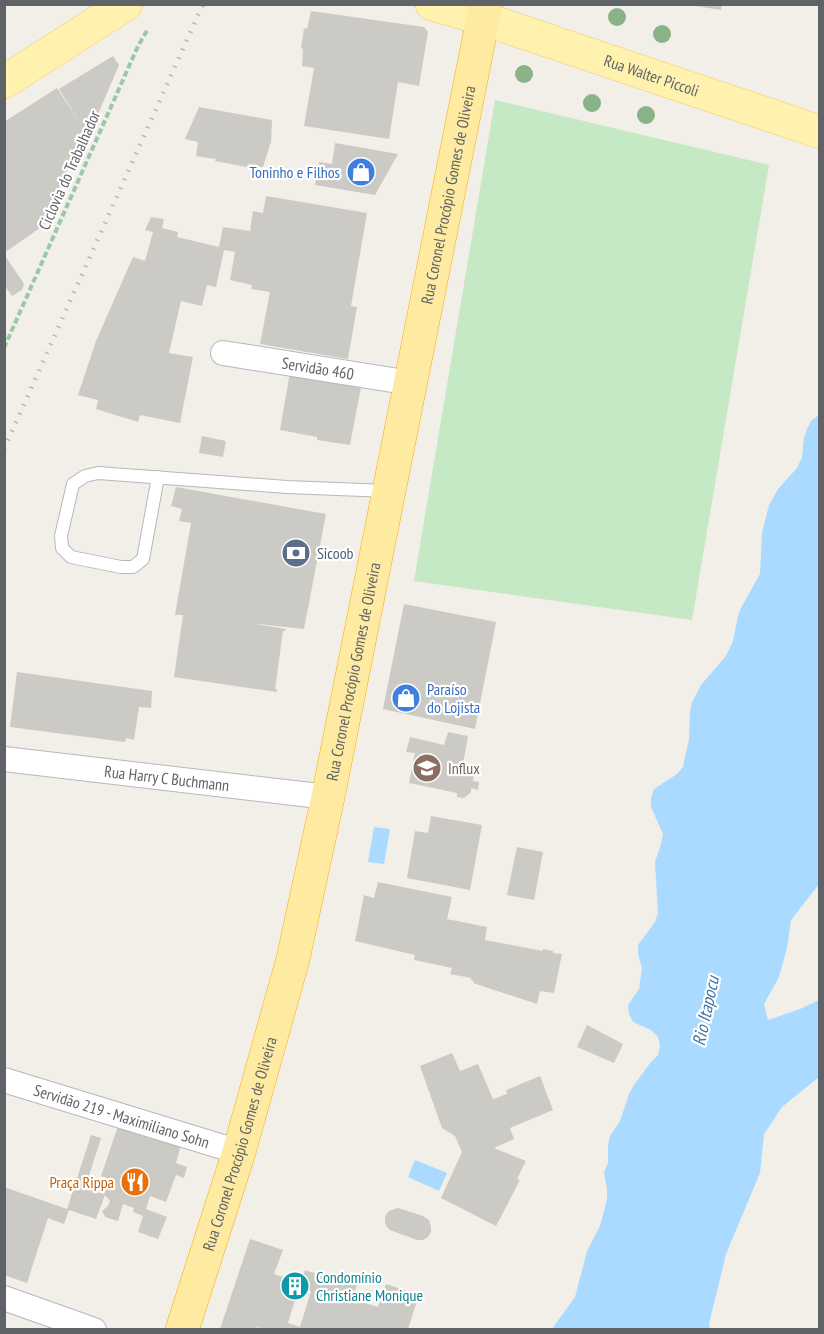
<svg xmlns="http://www.w3.org/2000/svg" width="824" height="1334" viewBox="0 0 824 1334" font-family="'PT Sans Narrow',sans-serif">
<rect width="100%" height="100%" fill="#f1efe8"/>
<polygon fill="#c5e8c5" points="495,100 769,165 692,620 414,581"/>
<g fill="#aadaff">
<polygon points="819,415 819,884 791,920 787,948 779,977 764,1004 768,1020 800,1009 819,1000 819,1077 782,1107 764,1134 760,1173 726,1254 709,1324 710,1329 552,1329 575,1297 587,1251 600,1226 607,1199 607,1189 604,1172 608,1163 608,1145 610,1136 620,1121 629,1094 634,1085 651,1062 658,1055 660,1046 658,1037 651,1030 633,1022 629,1014 628,1005 639,989 642,968 638,954 638,945 655,922 658,913 655,862 661,844 663,834 651,807 651,798 654,789 677,774 683,767 689,739 690,711 692,702 701,685 726,656 733,641 738,616 741,608 760,574 762,533 769,505 778,489 797,468 802,457 804,438 807,429 811,421"/>
<polygon points="374,827 390,829 384,864 368,862"/>
<polygon points="415,1160 447,1173 439,1191 408,1177"/>
</g>
<g fill="#cccac5" fill-rule="evenodd">
<polygon points="696,5 722,5 721,10 696,6"/>
<polygon points="311,11 424,27 428,32 419,86 398,82 389,139 304,126 314,68 302,66 303,49 301,48 304,28 307,29"/>
<polygon points="113,56 119,65 89,135 85,130 41,230 40,228 4,253 4,122 57,88 81,125 59,89"/>
<polygon points="199,107 272,120 271,142 263,167 248,164 247,167 215,161 216,159 196,156 198,142 185,139"/>
<polygon points="335,143 398,154 375,195 315,185 319,162 332,164"/>
<polygon points="266,196 367,213 351,306 357,307 348,359 260,344 270,292 251,289 252,285 230,280 235,252 224,250 216,287 207,285 202,306 181,301 169,353 193,357 180,423 140,415 138,422 96,409 98,400 78,395 96,341 133,257 145,261 153,232 145,230 151,217 164,219 162,228 178,232 177,237 219,247 223,227 250,231 253,211 263,213"/>
<polygon points="4,254 24,284 22,290 12,296 4,285"/>
<polygon points="290,372 361,387 350,445 317,440 317,437 280,430"/>
<polygon points="202,436 226,441 223,457 199,453"/>
<polygon points="176,487 326,514 304,629 250,623 286,629 285,631 283,631 275,689 277,689 277,692 174,677 183,615 175,615 191,523 179,521 182,509 171,506"/>
<polygon points="404,604 496,622 475,729 383,709"/>
<polygon points="17,672 152,691 151,708 139,707 134,740 126,738 125,742 10,727"/>
<polygon points="448,732 468,736 462,770 474,772 473,781 479,782 478,790 471,788 471,792 464,798 457,797 457,793 409,783 415,753 406,752 410,737 444,745"/>
<polygon points="431,816 482,825 470,890 407,878 415,831 428,833"/>
<polygon points="517,847 543,852 534,900 507,895"/>
<polygon points="378,882 452,897 447,919 487,927 485,940 543,951 543,949 553,951 553,953 562,954 554,993 540,991 537,1004 473,983 474,981 471,980 471,978 450,974 452,968 414,960 415,955 355,941 364,895 374,898"/>
<polygon points="587,1025 623,1044 614,1063 577,1047"/>
<polygon points="452,1053 460,1071 478,1064 493,1099 507,1094 506,1090 540,1076 553,1110 510,1128 514,1139 494,1148 526,1161 517,1179 520,1180 496,1226 441,1198 462,1152 455,1136 442,1128 420,1066"/>
<polygon points="118,1126 181,1145 176,1163 187,1167 184,1178 176,1175 166,1202 150,1196 146,1209 167,1217 158,1239 138,1232 143,1216 133,1212 134,1208 123,1204 118,1221 105,1217 102,1211 108,1206 110,1201 105,1195 96,1219 69,1210 64,1224 48,1218 27,1283 4,1275 4,1187 67,1209 91,1135 101,1138 85,1188 104,1194 109,1179 101,1176"/>
<polygon points="398,1208 423,1216 429,1220 431,1227 431,1232 428,1237 423,1240 417,1240 390,1230 387,1227 385,1222 385,1216 389,1211"/>
<path d="M250 1239 283 1250 274 1274 301 1283 305 1270 338 1281 341 1273 359 1279 352 1299 378 1307 386 1284 419 1295 408 1329H264L257 1327V1329H220ZM299 1287 311 1291 300 1327 288 1323Z"/>
</g>
<g fill="none" stroke-linecap="round" stroke-linejoin="round">
<g stroke="#b5b8bc" stroke-width="14">
<polyline id="service" points="158,477 143,559 133,567 121,567 71,557 62,548 61,536 73,484 85,476 98,473 287,487 388,491"/>
</g>
<g stroke="#b5b8bc" stroke-width="26">
<g id="minor">
<path id="s1" d="M223 353 411 383"/>
<path id="s2" d="M4 759 328 797"/>
<path id="s3" d="M4 1080 239 1152"/>
<polyline points="4,1298 94,1330"/>
</g>
</g>
<g stroke="#f2c960" stroke-width="34">
<g id="primary">
<path id="s4" d="M432 4 484 19 820 132"/>
<polyline points="4,82 126,4"/>
</g>
</g>
<g stroke="#f9ab00" stroke-width="34">
<g id="trunk">
<path id="s5" d="M182 1330 239 1152 293 959 328 797 486 4"/>
</g>
</g>
<polyline stroke="#9cc7a9" stroke-width="4" stroke-dasharray="6 3" stroke-linecap="butt" points="4,348 138,46 148,29"/>
<use href="#service" stroke="#fff" stroke-width="12"/>
<use href="#minor" stroke="#fff" stroke-width="24"/>
<use href="#primary" stroke="#fff2af" stroke-width="33"/>
<use href="#trunk" stroke="#feeaa1" stroke-width="33"/>
<polyline stroke="#b6b7b8" stroke-width="4.5" stroke-dasharray="1.5 8" stroke-linecap="butt" points="4,449 203,4"/>
</g>
<g fill="#89b387">
<circle cx="617" cy="17" r="9"/>
<circle cx="662" cy="34" r="9"/>
<circle cx="524" cy="74" r="9"/>
<circle cx="592" cy="103" r="9"/>
<circle cx="646" cy="115" r="9"/>
</g>
<defs>
<g id="shop-disc" transform="scale(1.5)"><circle r="9.5" fill="#3f7fe0" stroke="#fff"/><path d="M-5-2.5h2.3a2.7 3.5 0 0 1 5.4 0H5L5.5 6h-11ZM-1.5-2.5h3a1.5 2.3 0 0 0-3 0Z" fill="#fff"/></g>
<g id="bank-disc" transform="scale(1.5)"><circle r="9.5" fill="#5c6f8a" stroke="#fff"/><path d="M-6-4H6V4H-6ZM0-2.3a2.3 2.3 0 1 0 0 4.6a2.3 2.3 0 1 0 0-4.6Z" fill="#fff"/></g>
<g id="school-disc" transform="scale(1.5)"><circle r="9.5" fill="#8d6e63" stroke="#fff"/><path d="M0-5L7-2L0 1L-7-2ZM-4 1L0 2.5L4 1V4Q0 6-4 4Z" fill="#fff"/></g>
<g id="restaurant-disc" transform="scale(1.5)"><circle r="9.5" fill="#e8710a" stroke="#fff"/><path d="M-5-6h1v4h1v-4h1v4h1v-4h1v5L-1.5 .5V6h-2V.5L-5-1ZM5-6V6H3V1.5H1.5Q1.5-4 5-6Z" fill="#fff"/></g>
<g id="building-disc" transform="scale(1.5)"><circle r="9.5" fill="#0f9aa8" stroke="#fff"/><path d="M-4-6H4V6H1V3H-1V6H-4ZM-2.5-4.3h1.7v1.8h-1.7ZM.8-4.3h1.7v1.8H.8ZM-2.5-1h1.7V.8h-1.7ZM.8-1h1.7V.8H.8Z" fill="#fff"/></g>
</defs>
<g fill-rule="evenodd">
<use href="#shop-disc" x="361" y="172"/>
<use href="#bank-disc" x="296" y="553"/>
<use href="#shop-disc" x="406" y="698"/>
<use href="#school-disc" x="427" y="768"/>
<use href="#restaurant-disc" x="135" y="1182"/>
<use href="#building-disc" x="295" y="1286"/>
</g>
<g text-anchor="middle" stroke-width="4.5" stroke-linejoin="round" paint-order="stroke">
<g font-size="16" fill="#5f6368" stroke="#fff">
<text dy="6" stroke="none"><textPath href="#s4" startOffset="231">Rua Walter Piccoli</textPath></text>
<text transform="translate(69 170) rotate(-66)" y="6">Ciclovia do Trabalhador</text>
<text dy="6" stroke="none"><textPath href="#s5" startOffset="1167">Rua Coronel Procópio Gomes de Oliveira</textPath></text>
<text dy="6" stroke="none"><textPath href="#s1" startOffset="96">Servidão 460</textPath></text>
<text dy="6" stroke="none"><textPath href="#s5" startOffset="681">Rua Coronel Procópio Gomes de Oliveira</textPath></text>
<text dy="6" stroke="none"><textPath href="#s2" startOffset="164">Rua Harry C Buchmann</textPath></text>
<text dy="6" stroke="none"><textPath href="#s3" startOffset="123">Servidão 219 - Maximiliano Sohn</textPath></text>
<text dy="6" stroke="none"><textPath href="#s5" startOffset="195">Rua Coronel Procópio Gomes de Oliveira</textPath></text>
</g>
<g font-size="16" fill="#366cbe" stroke="#fff" text-anchor="end">
<text x="340" y="178">Toninho e Filhos</text>
<text x="427" y="695" text-anchor="start">Paraíso<tspan x="427" dy="18">do Lojista</tspan></text>
</g>
<g font-size="16" fill="#4e5e75" stroke="#fff" text-anchor="start">
<text x="317" y="559">Sicoob</text>
</g>
<g font-size="16" fill="#785e54" stroke="#fff" text-anchor="start">
<text x="448" y="774">Influx</text>
</g>
<g font-size="16" fill="#c56008" stroke="#fff" text-anchor="end">
<text x="114" y="1188">Praça Rippa</text>
</g>
<g font-size="16" fill="#0d838f" stroke="#fff" text-anchor="start">
<text x="316" y="1283">Condomínio<tspan x="316" dy="18">Christiane Monique</tspan></text>
</g>
<g font-size="18" font-style="italic" fill="#4174aa" stroke="#fff">
<text transform="translate(706 1011) rotate(-78)" y="6">Rio Itapocu</text>
</g>
</g>
<rect width="824" height="1334" fill="none" stroke="#5f6368" stroke-width="12"/>
</svg>
